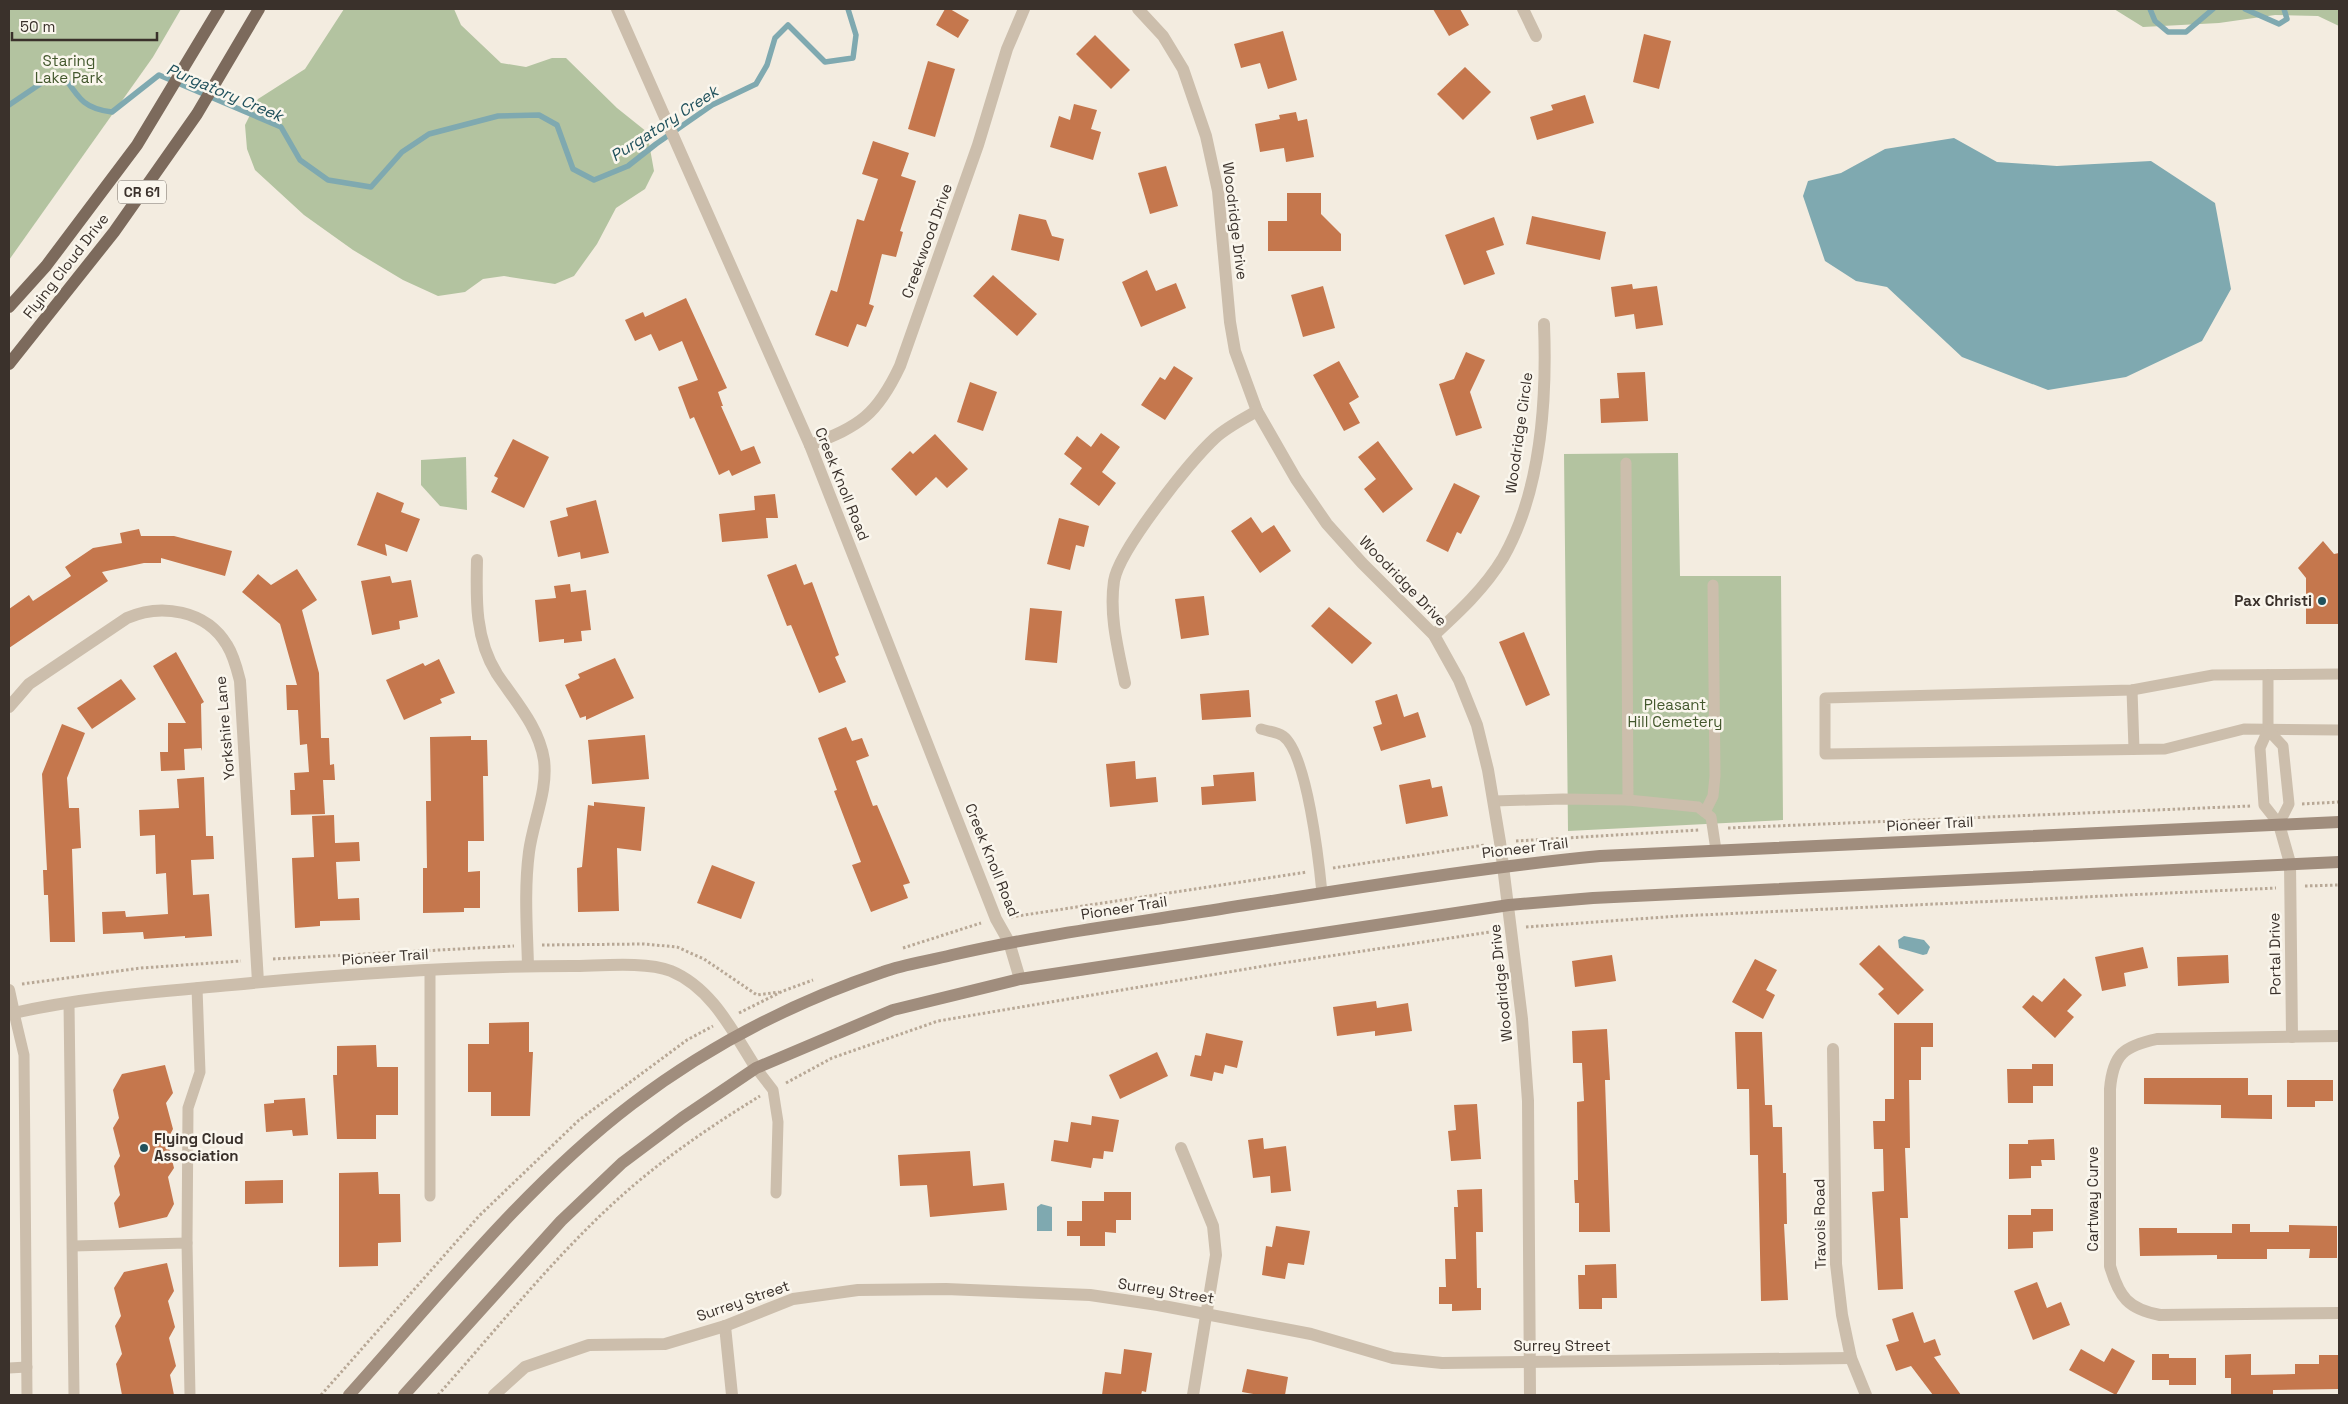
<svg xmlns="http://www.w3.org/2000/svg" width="2348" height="1404" viewBox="0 0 2348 1404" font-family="'Space Grotesk',sans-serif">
<rect width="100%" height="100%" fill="#f3ece0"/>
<g fill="#b3c3a0">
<polygon points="9,9 181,9 153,57 9,260"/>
<polygon points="344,9 454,9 461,25 501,63 526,67 552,58 566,58 617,108 647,132 654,171 645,189 616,208 597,244 574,276 555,284 504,276 483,279 465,292 438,296 403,280 353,250 304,215 255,170 247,149 245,125 258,99 305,69"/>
<polygon points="2114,9 2339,9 2339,26 2318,16 2275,15 2219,23 2143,27"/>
<polygon points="1678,453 1680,576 1781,576 1783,820 1568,831 1564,454"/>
<polygon points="466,457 467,510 440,506 421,485 421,460"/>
</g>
<g fill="#7fa9b0">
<polygon points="1954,138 1997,162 2057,166 2151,161 2215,203 2231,289 2202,341 2126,377 2048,390 1962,357 1887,287 1856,281 1825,261 1803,196 1808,181 1841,173 1885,149"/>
<polygon points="1904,936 1924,940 1930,947 1927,954 1923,955 1899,948 1898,940"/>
<polygon points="1041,1204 1052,1207 1052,1231 1037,1231 1037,1207"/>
</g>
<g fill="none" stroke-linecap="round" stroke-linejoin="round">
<g stroke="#7fa9b0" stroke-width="5.5">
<polyline points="2150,9 2155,21 2168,32 2186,32 2213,9"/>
<polyline points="2245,9 2279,24 2287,19 2284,9"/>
<path d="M9 105 49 78H65C79 99 85 109 112 112L159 75 281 127 300 160 328 180 371 187 402 152 429 134 498 116 539 115 557 125 573 169 594 180 628 166 656 144 712 105 756 84 767 65 775 38 788 25 825 62 853 58 856 35 848 9"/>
</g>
</g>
<g fill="#c5774d">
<polygon points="945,9 950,9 969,20 958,38 936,25"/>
<polygon points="1433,9 1460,9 1469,25 1449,36"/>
<polygon points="1283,31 1297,80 1268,89 1260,63 1241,68 1234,44"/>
<polygon points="1644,34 1671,41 1659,89 1633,82"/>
<polygon points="1095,35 1130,70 1111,89 1076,54"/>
<polygon points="928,61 955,69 935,137 908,129"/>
<polygon points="1465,67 1491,92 1463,120 1437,94"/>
<polygon points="1585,95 1594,123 1537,140 1530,117 1553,110 1551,105"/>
<polygon points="1074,104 1097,110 1091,129 1101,132 1093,160 1050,147 1059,116 1070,120"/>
<polygon points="1296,112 1298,121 1307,119 1314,157 1286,162 1284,148 1260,152 1255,124 1280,119 1279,115"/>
<polygon points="873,141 909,153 901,176 916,181 900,231 903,232 896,257 882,254 869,304 874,306 866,327 857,324 848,347 815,335 831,290 837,292 857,219 864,221 878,179 862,174"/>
<polygon points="1166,166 1178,206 1150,214 1138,173"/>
<polygon points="1287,193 1321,193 1321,214 1341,234 1341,251 1268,251 1268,221 1287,221"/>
<polygon points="1019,214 1046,220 1052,236 1064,239 1059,261 1011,250"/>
<polygon points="1532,216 1606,232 1600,260 1526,244"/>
<polygon points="1494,217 1504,245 1486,251 1495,274 1464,285 1445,235"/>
<polygon points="1147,270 1156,291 1176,283 1186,308 1141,327 1122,282"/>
<polygon points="993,275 1037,314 1017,336 973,296"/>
<polygon points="1632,284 1633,289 1657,286 1663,325 1636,329 1634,314 1615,317 1611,287"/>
<polygon points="1323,286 1335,328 1303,337 1291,295"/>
<polygon points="686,298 727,388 718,392 723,406 721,406 741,451 754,446 761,463 732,476 729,470 719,475 694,417 690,419 678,387 698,380 682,341 659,351 651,334 635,341 625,320 643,312 645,317"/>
<polygon points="1466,352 1485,360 1470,392 1482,428 1456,436 1439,384 1454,379"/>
<polygon points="1339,361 1359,397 1349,403 1360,423 1344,431 1313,375"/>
<polygon points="1174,366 1193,378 1165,420 1141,405 1160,377 1165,380"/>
<polygon points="1645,372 1648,421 1601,423 1600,399 1619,398 1617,373"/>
<polygon points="970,382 997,392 983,431 957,422"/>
<polygon points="1101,433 1120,447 1102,472 1116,483 1099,506 1070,484 1082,468 1064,454 1077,436 1091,447"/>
<polygon points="935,434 968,469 947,488 936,477 916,496 891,469 910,451 913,454"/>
<polygon points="513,439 549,457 524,508 491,492 498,478 494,476"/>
<polygon points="1378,441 1413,489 1383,513 1364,489 1376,479 1358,457"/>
<polygon points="1454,483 1480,496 1461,534 1457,532 1448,552 1426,541"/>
<polygon points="377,492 404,503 401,512 420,519 407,552 385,544 387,556 357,545"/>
<polygon points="775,494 778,518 766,518 768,538 722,542 719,514 755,510 754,496"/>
<polygon points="596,500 609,553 581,559 580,552 558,557 550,521 568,516 566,508"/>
<polygon points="1251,517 1262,533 1274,525 1291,551 1260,573 1231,531"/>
<polygon points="1059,518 1089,526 1084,547 1076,545 1070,570 1047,564"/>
<polygon points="139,529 141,536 174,536 232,551 225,576 161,558 161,563 144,563 102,572 108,581 9,648 9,609 29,595 33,601 71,576 65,567 93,548 122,543 120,533"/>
<polygon points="2323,541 2334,554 2339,553 2339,624 2306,624 2306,578 2298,568"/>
<polygon points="796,564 804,585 812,582 839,655 835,657 846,682 819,693 791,625 787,626 767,575"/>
<polygon points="297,569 317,600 302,610 319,673 321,738 329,738 330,765 334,764 335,780 323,780 325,814 291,815 290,790 295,790 294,773 309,772 307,744 300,745 298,710 287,710 286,685 297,685 280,624 242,592 258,574 271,585"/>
<polygon points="390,576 392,583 411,580 418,617 399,621 400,629 372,635 361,581"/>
<polygon points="570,584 571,592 586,590 591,630 581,631 582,641 564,643 564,639 539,642 535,600 556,598 554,586"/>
<polygon points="1204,596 1209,635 1181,639 1175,599"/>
<polygon points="1329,607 1372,643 1352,664 1311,626"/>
<polygon points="1030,608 1062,611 1057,663 1025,660"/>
<polygon points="1524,632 1550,695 1526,706 1499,642"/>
<polygon points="176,652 204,702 201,704 202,751 201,748 184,749 185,770 161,771 160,752 168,752 168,723 186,723 153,666"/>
<polygon points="615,658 634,698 586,720 586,716 580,718 565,685 580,678 578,674"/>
<polygon points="439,659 455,693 440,699 442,703 404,720 386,680 423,663 425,666"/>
<polygon points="121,679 136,699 92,729 77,708"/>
<polygon points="1249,690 1251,717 1202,720 1200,694"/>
<polygon points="1397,694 1404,717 1418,712 1426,737 1381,751 1373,727 1382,724 1375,701"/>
<polygon points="62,724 85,733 67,778 69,808 79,808 81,848 72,849 75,942 50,942 48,895 44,895 43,870 47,870 42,774"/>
<polygon points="846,727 852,741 862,738 869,756 856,761 873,806 877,805 910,883 903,885 908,898 871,912 852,865 861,862 834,791 837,790 818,738"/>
<polygon points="645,735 649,779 592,784 588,740"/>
<polygon points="471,736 471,740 487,740 488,776 483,776 484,841 468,841 468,872 480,871 480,908 464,908 464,912 423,913 423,868 427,868 426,801 431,801 430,737"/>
<polygon points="1135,761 1136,779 1156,777 1158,802 1110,807 1106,764"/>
<polygon points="1254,772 1256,801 1202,805 1201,787 1214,786 1213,775"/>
<polygon points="204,777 206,836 213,836 214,859 191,860 193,895 209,894 212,936 185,938 185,936 144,939 143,932 103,934 102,912 125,911 126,917 168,914 166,873 156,874 155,835 140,836 139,810 179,808 177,779"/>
<polygon points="1430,779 1432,788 1442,786 1448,816 1406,824 1399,785"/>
<polygon points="594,802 645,807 641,851 617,848 619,911 578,912 577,868 582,867 588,805 594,806"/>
<polygon points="334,815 335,843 359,842 360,861 336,862 338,899 359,898 360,920 320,921 320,926 295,928 292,858 314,857 312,816"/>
<polygon points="712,865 755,882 741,919 697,903"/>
<polygon points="1879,945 1924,990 1898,1015 1878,994 1884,989 1859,964"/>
<polygon points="2143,947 2148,968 2124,973 2126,986 2102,991 2095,957"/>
<polygon points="1612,955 1616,981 1575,987 1572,961"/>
<polygon points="2228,955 2229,983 2178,986 2177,957"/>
<polygon points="1755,959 1777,970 1766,990 1775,995 1763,1019 1732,1002"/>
<polygon points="2064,978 2082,995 2067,1011 2074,1017 2055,1038 2022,1007 2033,995 2042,1002"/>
<polygon points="1376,1001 1377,1008 1408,1003 1412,1031 1375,1036 1375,1031 1337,1036 1333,1007"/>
<polygon points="529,1022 529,1052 533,1052 530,1116 491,1116 491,1092 468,1092 468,1044 489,1044 489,1023"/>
<polygon points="1894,1023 1933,1023 1933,1047 1921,1047 1921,1080 1909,1080 1910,1148 1905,1148 1908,1218 1900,1218 1903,1289 1878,1290 1872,1192 1884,1191 1883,1149 1874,1149 1873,1121 1885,1121 1885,1099 1894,1099"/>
<polygon points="1607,1029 1610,1080 1605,1080 1610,1232 1579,1232 1579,1203 1575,1203 1574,1180 1578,1180 1577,1102 1584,1101 1582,1063 1573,1063 1572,1031"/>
<polygon points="1735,1032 1762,1032 1765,1105 1772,1105 1773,1127 1782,1127 1783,1173 1786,1173 1787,1224 1784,1224 1788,1300 1761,1301 1758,1155 1750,1155 1749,1089 1737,1089"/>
<polygon points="1206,1033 1243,1041 1237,1068 1225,1065 1223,1074 1214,1072 1212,1081 1190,1076 1195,1055 1201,1056"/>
<polygon points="376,1045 377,1067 398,1067 398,1115 376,1115 376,1139 337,1139 333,1075 337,1075 337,1046"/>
<polygon points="1157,1052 1168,1076 1120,1099 1109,1075"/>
<polygon points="2032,1064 2053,1064 2053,1086 2033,1086 2033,1103 2008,1103 2007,1069 2032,1069"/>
<polygon points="165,1065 173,1093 166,1103 173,1129 167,1140 174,1168 168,1177 174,1204 167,1217 119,1228 114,1203 120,1195 114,1166 120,1156 113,1128 119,1118 113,1090 122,1074"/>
<polygon points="2144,1078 2248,1078 2248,1095 2272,1095 2272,1119 2221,1118 2221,1105 2144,1104"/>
<polygon points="2287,1080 2333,1080 2333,1101 2315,1101 2315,1107 2287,1107"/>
<polygon points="305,1098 308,1135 293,1136 292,1130 266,1132 264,1104 274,1103 274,1100"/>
<polygon points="1477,1104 1481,1159 1451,1161 1448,1131 1456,1130 1454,1105"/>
<polygon points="1092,1116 1119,1120 1113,1152 1104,1151 1103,1159 1093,1158 1091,1168 1051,1161 1054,1140 1068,1142 1071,1122 1091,1125"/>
<polygon points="1263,1138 1264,1149 1286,1146 1291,1191 1271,1193 1270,1176 1253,1178 1248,1140"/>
<polygon points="2054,1139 2055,1160 2041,1160 2042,1166 2031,1166 2031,1178 2009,1179 2009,1144 2028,1144 2028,1140"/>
<polygon points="970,1151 973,1186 1004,1183 1007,1210 930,1217 927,1185 900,1186 898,1155"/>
<polygon points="378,1172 379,1194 400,1194 401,1242 378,1243 378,1266 339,1267 339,1173"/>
<polygon points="283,1180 283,1203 245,1204 245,1181"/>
<polygon points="1482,1189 1483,1232 1476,1232 1477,1288 1481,1288 1481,1310 1452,1311 1452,1304 1439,1304 1439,1287 1446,1287 1445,1259 1456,1259 1454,1207 1458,1207 1457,1190"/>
<polygon points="1104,1192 1131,1192 1131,1220 1116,1220 1116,1233 1105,1232 1105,1246 1080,1246 1080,1236 1067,1236 1067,1221 1082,1221 1082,1201 1104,1201"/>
<polygon points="2031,1209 2053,1209 2053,1231 2033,1232 2033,1248 2008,1249 2008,1215 2031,1215"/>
<polygon points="2232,1224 2250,1224 2250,1232 2289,1232 2289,1225 2337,1226 2337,1258 2309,1258 2310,1249 2267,1249 2267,1259 2217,1259 2217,1255 2140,1256 2139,1228 2177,1228 2177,1233 2232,1233"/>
<polygon points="1276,1226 1310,1231 1304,1265 1288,1263 1285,1279 1262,1275 1266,1246 1272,1247"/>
<polygon points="167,1263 174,1291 168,1301 175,1327 169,1338 176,1366 170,1375 174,1395 122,1395 116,1364 122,1354 115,1326 121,1316 114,1288 124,1272"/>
<polygon points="1616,1264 1617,1298 1602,1298 1602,1309 1579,1309 1578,1275 1585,1275 1585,1265"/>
<polygon points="2037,1282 2047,1308 2061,1302 2070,1325 2033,1340 2014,1291"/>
<polygon points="1913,1312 1924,1343 1935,1339 1941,1355 1934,1357 1961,1395 1933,1395 1911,1366 1896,1371 1886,1345 1899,1341 1892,1319"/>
<polygon points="2112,1348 2135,1361 2116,1395 2069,1370 2081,1349 2104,1362"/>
<polygon points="1124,1349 1152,1353 1146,1392 1142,1391 1141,1395 1102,1395 1105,1372 1121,1374"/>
<polygon points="2152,1354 2169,1354 2169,1358 2196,1358 2196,1385 2169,1385 2169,1380 2152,1380"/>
<polygon points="2251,1354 2251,1375 2295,1374 2295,1364 2319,1364 2319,1355 2339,1355 2339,1389 2273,1390 2273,1395 2231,1395 2231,1378 2225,1378 2225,1355"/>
<polygon points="1247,1369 1288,1377 1285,1395 1259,1395 1242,1392"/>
</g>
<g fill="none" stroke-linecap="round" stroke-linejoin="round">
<g stroke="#b8a896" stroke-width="3" stroke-dasharray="2.5 2.5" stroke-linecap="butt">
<polyline points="2302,804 2339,802"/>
<polyline points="1728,828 2251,806"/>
<polyline points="1516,841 1699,830"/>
<polyline points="1333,868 1485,845"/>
<polyline points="2305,886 2339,885"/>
<polyline points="1011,917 1307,872"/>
<polyline points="1526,927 1679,916 2276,888"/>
<polyline points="542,945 644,944 677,947 704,959 757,995 779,992"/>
<polyline points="903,948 981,923"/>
<polyline points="273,959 514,946"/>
<polyline points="22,984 141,968 241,961"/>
<polyline points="739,1013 783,991 813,980"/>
<polyline points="786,1083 832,1058 938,1021 1276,964 1497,931"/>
<polyline points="321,1395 479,1216 579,1120 687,1040 713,1026"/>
<path d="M438 1395C497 1329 553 1258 618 1199 661 1160 711 1126 760 1096"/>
</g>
<g stroke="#ccbeac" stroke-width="11">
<polyline points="1626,463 1628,800"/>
<polyline points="2339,674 2213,675 2132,690 1825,698 1825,754 2165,749 2244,729 2339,730"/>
<polyline points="2268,675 2268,730"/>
<polyline points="2132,690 2134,749"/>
<path d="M1261 729C1267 731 1277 732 1283 736 1307 753 1319 862 1322 893"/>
<polygon points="2268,730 2283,746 2289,804 2279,824 2264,805 2260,748"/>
<polyline points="1494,801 1563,799 1628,800 1698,807 1711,817 1716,850"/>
<polyline points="1705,812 1713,796 1715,776 1713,585"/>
<polyline points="430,970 430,1196"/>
<polyline points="69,1003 74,1395"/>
<polyline points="14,1013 24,1055 27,1395"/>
<polyline points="756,1068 773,1090 778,1122 776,1193"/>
<polyline points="187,1243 188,1108 200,1072 197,988"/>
<polyline points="73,1246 187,1243 190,1395"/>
<polyline points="9,1368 27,1367"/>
</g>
<g stroke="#ccbeac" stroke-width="12">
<polyline points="617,9 810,445 996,919 1009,942 1020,979"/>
<polyline points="1138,9 1163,36 1183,69 1206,136 1218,191 1230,322 1235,351 1257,411 1296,479 1327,524 1362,563 1434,635 1459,680 1477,725 1488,770 1500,842 1522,1019 1528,1101 1530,1395"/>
<polyline points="1523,9 1536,36"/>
<path d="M810 445C860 426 877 415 900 366L978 145 1007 49 1024 9"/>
<path d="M477 560C476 600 475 639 497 674 515 701 539 727 544 760 548 791 533 821 529 852 524 890 527 928 528 966"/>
<path d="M1434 635C1459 612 1485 588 1503 558 1542 490 1547 400 1544 324"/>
<path d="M1125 683C1118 649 1109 615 1114 581 1119 550 1190 461 1215 438 1227 427 1243 419 1257 411"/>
<path d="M9 707 29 684 127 618C161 603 206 610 227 645 234 656 237 669 240 681L258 982"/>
<polyline points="2279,824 2290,863 2292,1037"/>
<polyline points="9,990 14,1013"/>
<path d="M9 1014C82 997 157 992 231 985 344 974 458 966 571 966 599 966 645 961 671 971 712 988 733 1032 756 1068"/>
<path d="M2339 1036 2157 1039C2124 1046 2113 1054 2110 1089V1266C2119 1297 2128 1309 2160 1315L2339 1313"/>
<polyline points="1833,1049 1836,1264 1842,1315 1851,1358 1866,1395"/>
<polyline points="1181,1148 1213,1226 1216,1255 1193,1395"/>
<polyline points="725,1326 732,1395"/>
<polyline points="494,1395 525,1367 589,1345 665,1344 725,1326 793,1299 858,1290 946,1289 1090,1295 1158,1305 1311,1334 1393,1358 1442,1363 1851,1358"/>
</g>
<g stroke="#a08d7d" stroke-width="12">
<path d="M349 1395C437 1297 527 1184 632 1104 707 1047 794 1002 883 972 905 964 929 961 952 955 1043 934 1135 923 1226 908 1351 889 1475 868 1600 856L2339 822"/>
<polyline points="404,1395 561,1221 622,1163 682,1118 756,1068 893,1010 1020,979 1509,905 1593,898 2339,862"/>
</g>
<g stroke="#7c6a5c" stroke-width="12">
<polyline points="9,307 46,266 137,145 219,9"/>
<polyline points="9,364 114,232 197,114 259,9"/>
</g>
</g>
<g fill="#20515c" stroke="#faf6ed" stroke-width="2">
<circle cx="2322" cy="601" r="5"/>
<circle cx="144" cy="1148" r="5"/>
</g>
<g text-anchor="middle" stroke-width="5" stroke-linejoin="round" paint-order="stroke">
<rect fill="#faf6ed" stroke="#746c65" stroke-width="1" x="118" y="180.5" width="48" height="23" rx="4"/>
<g font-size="14" font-weight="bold" fill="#3a312b">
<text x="142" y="197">CR 61</text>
</g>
<g font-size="15" fill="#44582e" stroke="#faf6ed">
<text x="69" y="66">Staring<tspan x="69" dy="17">Lake Park</tspan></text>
<text x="1675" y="710">Pleasant<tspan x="1675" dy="17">Hill Cemetery</tspan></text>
</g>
<g font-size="15" fill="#3a312b" stroke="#faf6ed">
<text transform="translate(1235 221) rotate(83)" y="5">Woodridge Drive</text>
<text transform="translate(927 241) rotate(-70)" y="5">Creekwood Drive</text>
<text transform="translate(66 266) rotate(-52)" y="5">Flying Cloud Drive</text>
<text transform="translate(1519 433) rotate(-82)" y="5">Woodridge Circle</text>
<text transform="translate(842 484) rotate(68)" y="5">Creek Knoll Road</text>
<text transform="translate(1403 581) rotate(46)" y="5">Woodridge Drive</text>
<text transform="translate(225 728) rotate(-95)" y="5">Yorkshire Lane</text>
<text transform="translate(1930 824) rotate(-3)" y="5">Pioneer Trail</text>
<text transform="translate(1525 848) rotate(-7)" y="5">Pioneer Trail</text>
<text transform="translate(992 860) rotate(68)" y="5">Creek Knoll Road</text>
<text transform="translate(1124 908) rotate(-9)" y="5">Pioneer Trail</text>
<text transform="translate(2275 954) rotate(-91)" y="5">Portal Drive</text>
<text transform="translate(385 957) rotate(-4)" y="5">Pioneer Trail</text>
<text transform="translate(1501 983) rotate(-96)" y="5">Woodridge Drive</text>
<text transform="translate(2093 1199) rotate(-90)" y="5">Cartway Curve</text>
<text transform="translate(1820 1224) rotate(-91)" y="5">Travois Road</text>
<text transform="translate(1166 1291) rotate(9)" y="5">Surrey Street</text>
<text transform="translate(743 1301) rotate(-19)" y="5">Surrey Street</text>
<text x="1562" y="1351">Surrey Street</text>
</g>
<g font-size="15" font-weight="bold" fill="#3a312b" stroke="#faf6ed" text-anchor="end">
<text x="2312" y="606">Pax Christi</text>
<text x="154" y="1144" text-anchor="start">Flying Cloud<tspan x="154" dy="17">Association</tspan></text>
</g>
<g font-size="16" font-style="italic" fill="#20515c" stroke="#faf6ed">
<text transform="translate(225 92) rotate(23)" y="6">Purgatory Creek</text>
<text transform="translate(664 123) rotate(-33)" y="6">Purgatory Creek</text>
</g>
</g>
<rect width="2348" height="1404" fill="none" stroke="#3a312b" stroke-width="20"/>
<path d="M12 32v8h145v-8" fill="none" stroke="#3a312b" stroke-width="2.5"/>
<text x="20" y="32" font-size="15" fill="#3a312b" stroke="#faf6ed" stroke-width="4" paint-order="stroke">50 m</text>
</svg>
